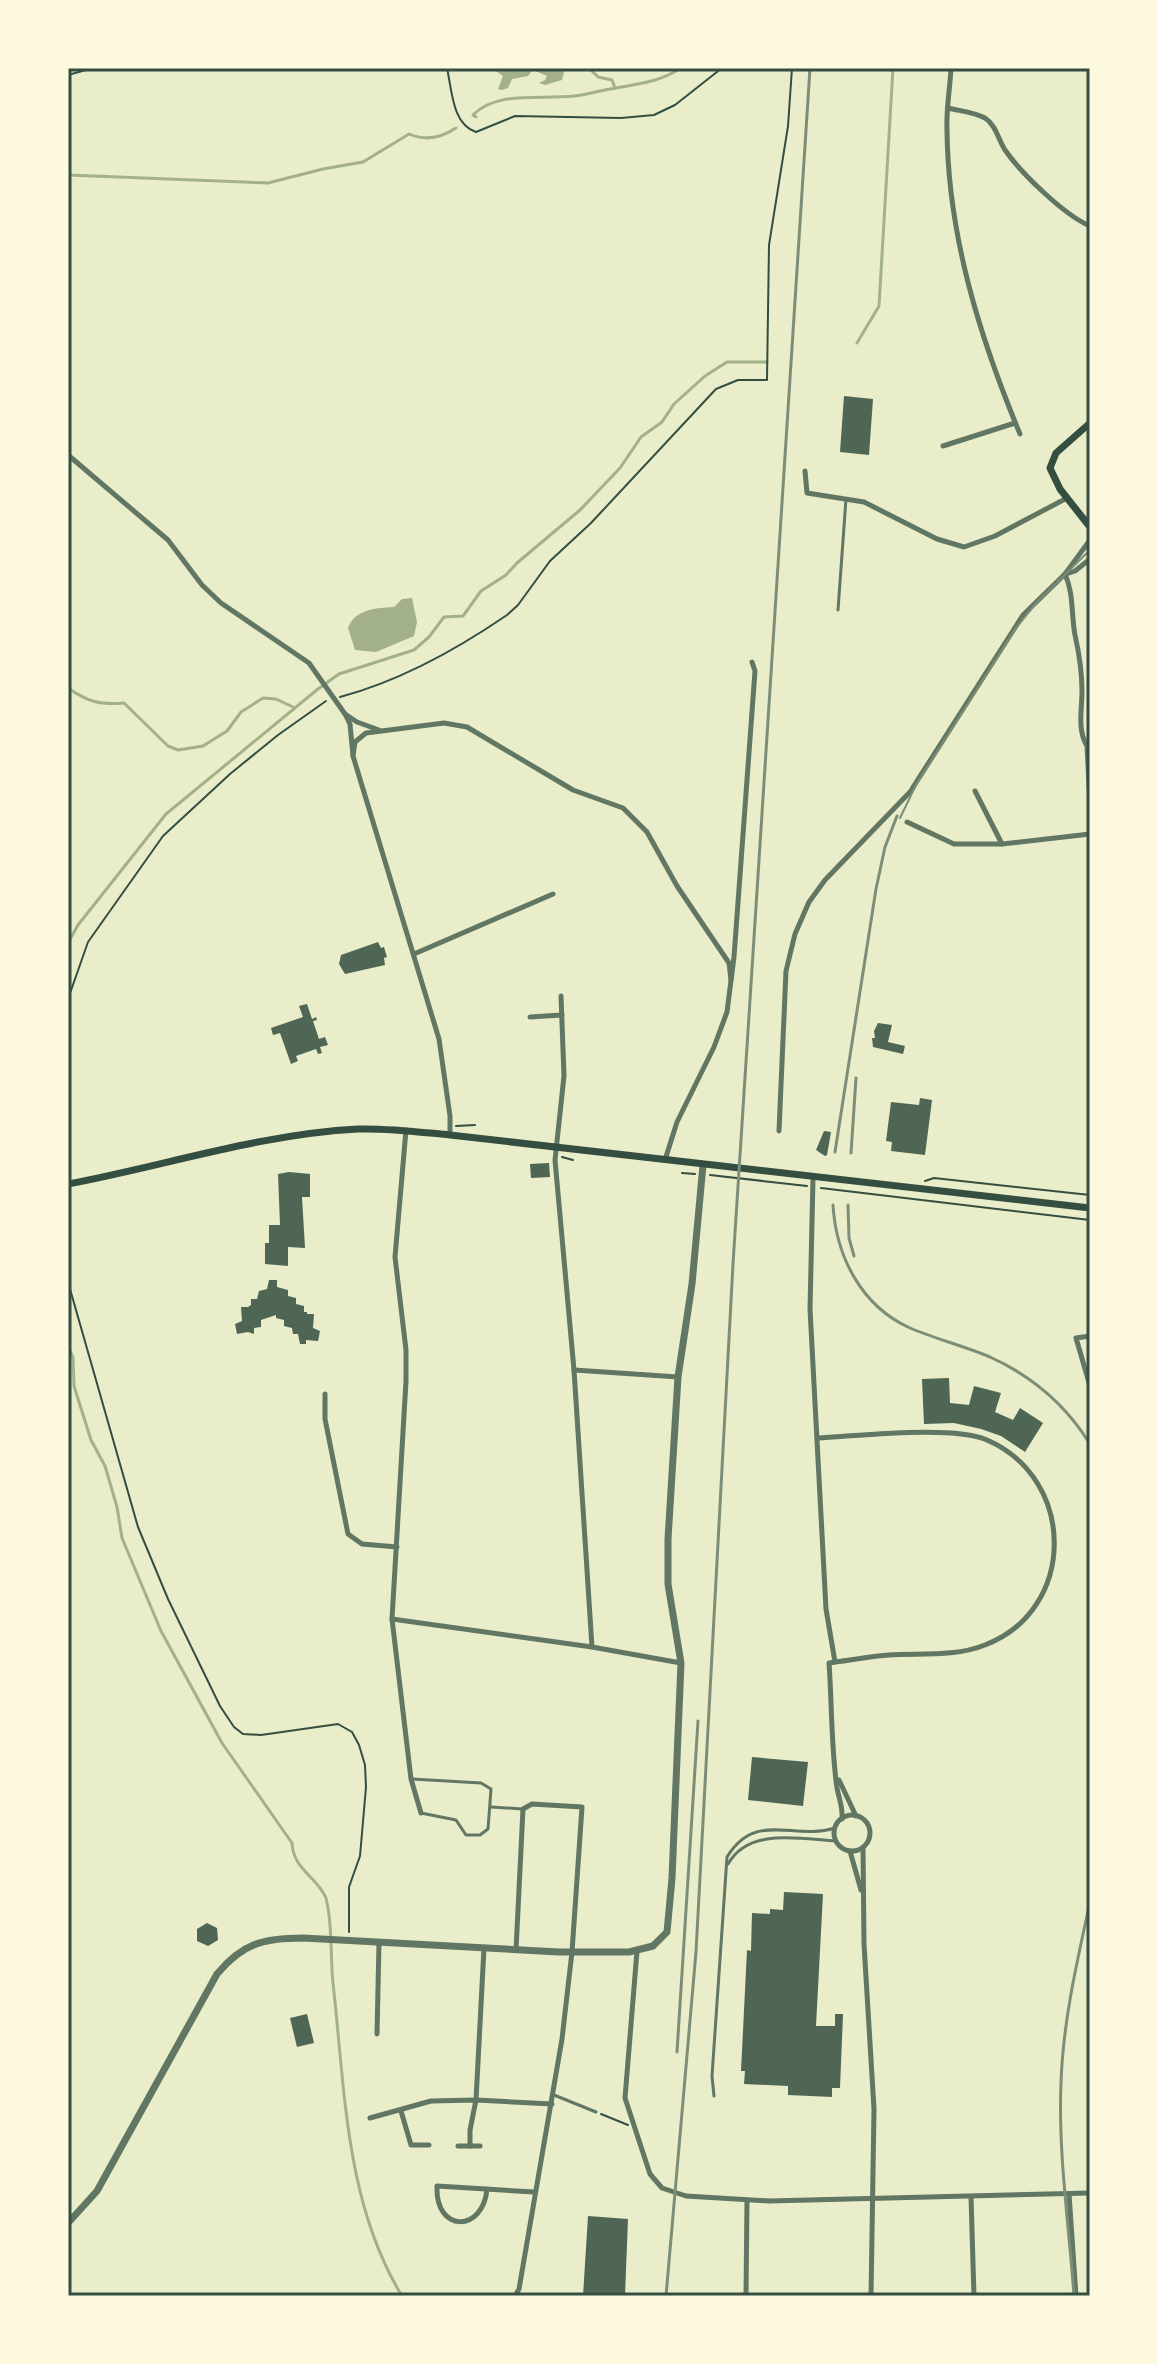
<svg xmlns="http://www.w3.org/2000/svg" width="1158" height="2364" viewBox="0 0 1158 2364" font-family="'Varela Round',sans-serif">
<rect width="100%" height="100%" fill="#e9edc9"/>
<g fill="#a3b18a">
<polygon points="492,68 565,68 562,80 545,85 539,83 545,80 547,76 533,70 528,76 512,79 508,88 502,90 498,89 503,76"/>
<path d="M412 598 417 622 414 636 376 652 355 650 348 628C355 609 376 608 394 607L402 599Z"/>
</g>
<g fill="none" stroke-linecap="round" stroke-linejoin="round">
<g stroke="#a3b18a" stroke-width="3">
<polyline points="589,68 598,77 612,80 615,88"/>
<path d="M476 117 473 115C497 90 542 100 574 96 586 95 598 91 610 89 636 84 658 83 681 68"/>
<path d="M68 175 268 183 323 169 363 162 409 134C425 141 441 138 456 128"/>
<polyline points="857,343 879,306 893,68"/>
<path d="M68 688C88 702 100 705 124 703L168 746 178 750 203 746 227 731 241 712 263 698 276 699 293 707"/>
<polyline points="68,943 78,925 166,814 318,689 339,674 414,650 429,637 444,617 463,616 481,591 506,575 517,563 580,510 620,468 641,437 662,422 674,404 705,376 727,362 767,362"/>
<path d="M68 1347 73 1357 74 1386 91 1440 105 1466 117 1507 122 1538 161 1631 222 1743 292 1843C293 1869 317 1877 326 1898 333 1926 330 1955 333 1983 345 2088 345 2203 402 2296"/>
</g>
</g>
<g fill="#4f6655">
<polygon points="844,396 873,399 869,455 840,452"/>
<polygon points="378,942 381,948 384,947 387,957 384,958 385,965 345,974 339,964 341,955"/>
<polygon points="307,1004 312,1019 316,1017 317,1020 313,1021 319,1039 325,1037 328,1045 320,1047 322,1053 318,1054 316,1049 296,1056 298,1061 291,1064 280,1033 273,1035 271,1028 303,1017 299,1006"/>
<polygon points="878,1023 892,1025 888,1042 905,1046 903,1054 873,1047 872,1038 875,1038 874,1031"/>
<polygon points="920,1098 932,1100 925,1155 891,1151 892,1142 886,1141 891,1102 919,1105"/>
<polygon points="824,1131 831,1132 827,1155 825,1156 816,1150"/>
<polygon points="549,1163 550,1177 531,1178 530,1164"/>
<polygon points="289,1172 310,1174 310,1197 302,1197 305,1248 288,1247 288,1266 265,1264 265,1243 269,1243 269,1225 280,1225 278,1174"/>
<polygon points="269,1280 277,1280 277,1287 288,1290 288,1296 296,1298 296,1304 304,1306 304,1312 307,1312 307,1314 314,1314 313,1328 320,1331 318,1341 306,1340 306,1344 300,1344 298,1334 293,1334 292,1328 284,1326 284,1320 276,1318 276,1315 261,1320 261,1327 254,1328 254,1334 248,1332 237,1334 235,1324 242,1321 241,1307 248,1307 251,1305 251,1299 257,1299 259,1291 267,1289"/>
<polygon points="949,1378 950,1403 969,1405 974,1386 1001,1393 995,1412 1013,1420 1020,1408 1043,1423 1025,1452 1001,1436 981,1429 954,1423 924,1424 922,1379"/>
<polygon points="752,1757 808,1762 803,1806 748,1800"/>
<polygon points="784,1892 823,1894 816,2026 835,2026 835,2014 843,2014 840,2088 832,2088 832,2097 788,2095 788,2086 744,2084 745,2071 741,2071 747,1950 751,1951 752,1913 770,1914 770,1909 783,1910"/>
<polygon points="207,1923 217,1928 218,1940 208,1946 197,1941 197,1929"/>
<polygon points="307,2014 314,2043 297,2047 290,2018"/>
<polygon points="588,2216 628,2219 625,2296 583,2296"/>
</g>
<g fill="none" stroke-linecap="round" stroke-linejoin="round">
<g stroke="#344e41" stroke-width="2">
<path d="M447 68C452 90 452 124 476 132L515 116 621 118 654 115 675 105 722 68"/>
<polyline points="68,75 93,68"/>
<path d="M340 697C400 681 456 650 507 615L518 605 550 561 591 523 716 389 738 380H767L769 245 788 126 792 68"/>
<polyline points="68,999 88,942 163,836 230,774 278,735 326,701"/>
<polyline points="456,1126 475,1125"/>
<polyline points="562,1157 573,1160"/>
<polyline points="682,1173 695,1174"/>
<polyline points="710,1175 807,1186"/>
<polyline points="925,1181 934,1178 1090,1195"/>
<polyline points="821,1188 1090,1220"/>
<polyline points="68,1282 138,1527 168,1599 220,1706 234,1727 243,1734 261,1735 338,1724 352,1732 359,1745 365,1765 366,1787 360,1856 349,1887 349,1932"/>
<polyline points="601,2114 628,2125"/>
</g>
<g stroke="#617663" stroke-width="3">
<polyline points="838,610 846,499"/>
<polyline points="412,1779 481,1783 491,1789 488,1829 480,1835 466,1835 456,1820 421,1813"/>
<polyline points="491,1807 523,1809"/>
<path d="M728 1864C749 1827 800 1839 836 1841"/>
<polyline points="554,2095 596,2112"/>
<path d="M714 2096 712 2076 727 1857C756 1810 793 1841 835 1828"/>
</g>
<g stroke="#617663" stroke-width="5">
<path d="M951 68C950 89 946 109 947 130 948 236 980 338 1020 434"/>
<path d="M948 108C960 111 974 112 985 118 996 125 998 139 1005 150 1021 173 1064 215 1090 226"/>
<polyline points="943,446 1015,423"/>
<polyline points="68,455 168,540 202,585 221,603 309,663 345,714 357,722 379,730"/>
<polyline points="805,471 807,493 864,502 937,539 964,547 995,536 1067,498"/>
<path d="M1065 574C1074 594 1071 614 1075 635 1079 653 1082 673 1082 691 1082 710 1077 729 1087 746L1090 804"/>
<polyline points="1066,574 1075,571 1090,559"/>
<polyline points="345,714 350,724 353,756 439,1039 450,1116 450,1135"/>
<polyline points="353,756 355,742 366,733 444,723 467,727 573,790 623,808 647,832 677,886 729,963 731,980"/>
<polyline points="975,791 1002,844"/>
<polyline points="907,822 954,844 1002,844 1090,834"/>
<polyline points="414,954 553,894"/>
<polyline points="561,996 564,1076 555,1160 574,1370 592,1647"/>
<polyline points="530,1017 562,1015"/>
<polyline points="406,1130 395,1257 406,1350 406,1381 392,1619 411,1779 421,1813"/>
<polyline points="779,1131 786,971 795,934 809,902 825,880 910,792 1023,615 1065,574 1090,540"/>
<polyline points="665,1160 677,1122 714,1047 727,1012 734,957 755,671 752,662"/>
<path d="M813 1178 810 1309 826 1609 835 1662 829 1663C832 1704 831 1747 837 1788 839 1799 843 1807 842 1819"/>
<polyline points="1090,1336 1076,1338 1090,1386"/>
<polyline points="574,1370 678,1377"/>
<polyline points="325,1394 325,1419 348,1534 362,1544 397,1547"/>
<path d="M818 1438C859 1436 953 1425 987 1440 1077 1479 1077 1610 985 1645 955 1657 920 1653 889 1655 871 1656 853 1660 835 1662"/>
<polyline points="392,1619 592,1647 681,1663"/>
<polyline points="839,1780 856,1816"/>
<circle cx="852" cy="1833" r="18"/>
<polyline points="863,1847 864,1944 874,2109 871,2296"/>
<polyline points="850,1851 861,1890"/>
<polyline points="637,1951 625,2098 650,2174 662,2188 686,2196 769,2201 1090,2193"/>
<polyline points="377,2034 379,1943"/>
<polyline points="401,2111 411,2145 429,2145"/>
<polyline points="370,2118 431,2101 476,2100 552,2104"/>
<polyline points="458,2146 480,2146"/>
<polyline points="470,2146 470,2130 476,2100 484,1948"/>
<path d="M487 2189C483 2233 435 2233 437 2186L534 2192"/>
<polyline points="1069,2194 1076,2296"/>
<polyline points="971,2197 974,2296"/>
<polyline points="515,2296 519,2289 562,2039 572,1952 582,1807 532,1804 523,1809 516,1950"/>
<polyline points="746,2296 747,2200"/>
</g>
<path stroke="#617663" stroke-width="7" d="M68 2223 97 2191 217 1974C243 1943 264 1938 303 1938L559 1952H629L653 1946 667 1932 672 1878 681 1663 668 1584V1539L678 1377 692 1284 703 1165"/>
<g stroke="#344e41" stroke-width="7">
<polyline points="1090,423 1056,453 1050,468 1060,489 1090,527"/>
<path d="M68 1184C164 1166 260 1134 358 1129 389 1128 419 1132 450 1135L1090 1208"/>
</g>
<polyline stroke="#7c8e77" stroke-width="2" points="900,818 916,785 1016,628 1037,602 1090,550"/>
<g stroke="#7c8e77" stroke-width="3">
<polyline points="835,1152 876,889 885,847 897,816"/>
<polyline points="851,1153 856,1078"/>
<path d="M833 1205C836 1256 861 1306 910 1328 936 1339 964 1346 990 1357 1032 1376 1066 1405 1090 1444"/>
<polyline points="848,1205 849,1238 854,1256"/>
<polyline points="677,2052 698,1721"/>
<polyline points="666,2296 696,1952 733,1264 810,68"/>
<path d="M1074 2296C1069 2225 1058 2153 1061 2083 1063 2021 1077 1962 1090 1902"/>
</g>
</g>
<rect width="1158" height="2364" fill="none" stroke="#fefae0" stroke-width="140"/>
<rect x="70" y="70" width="1018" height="2224" fill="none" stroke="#344e41" stroke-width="3"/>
</svg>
